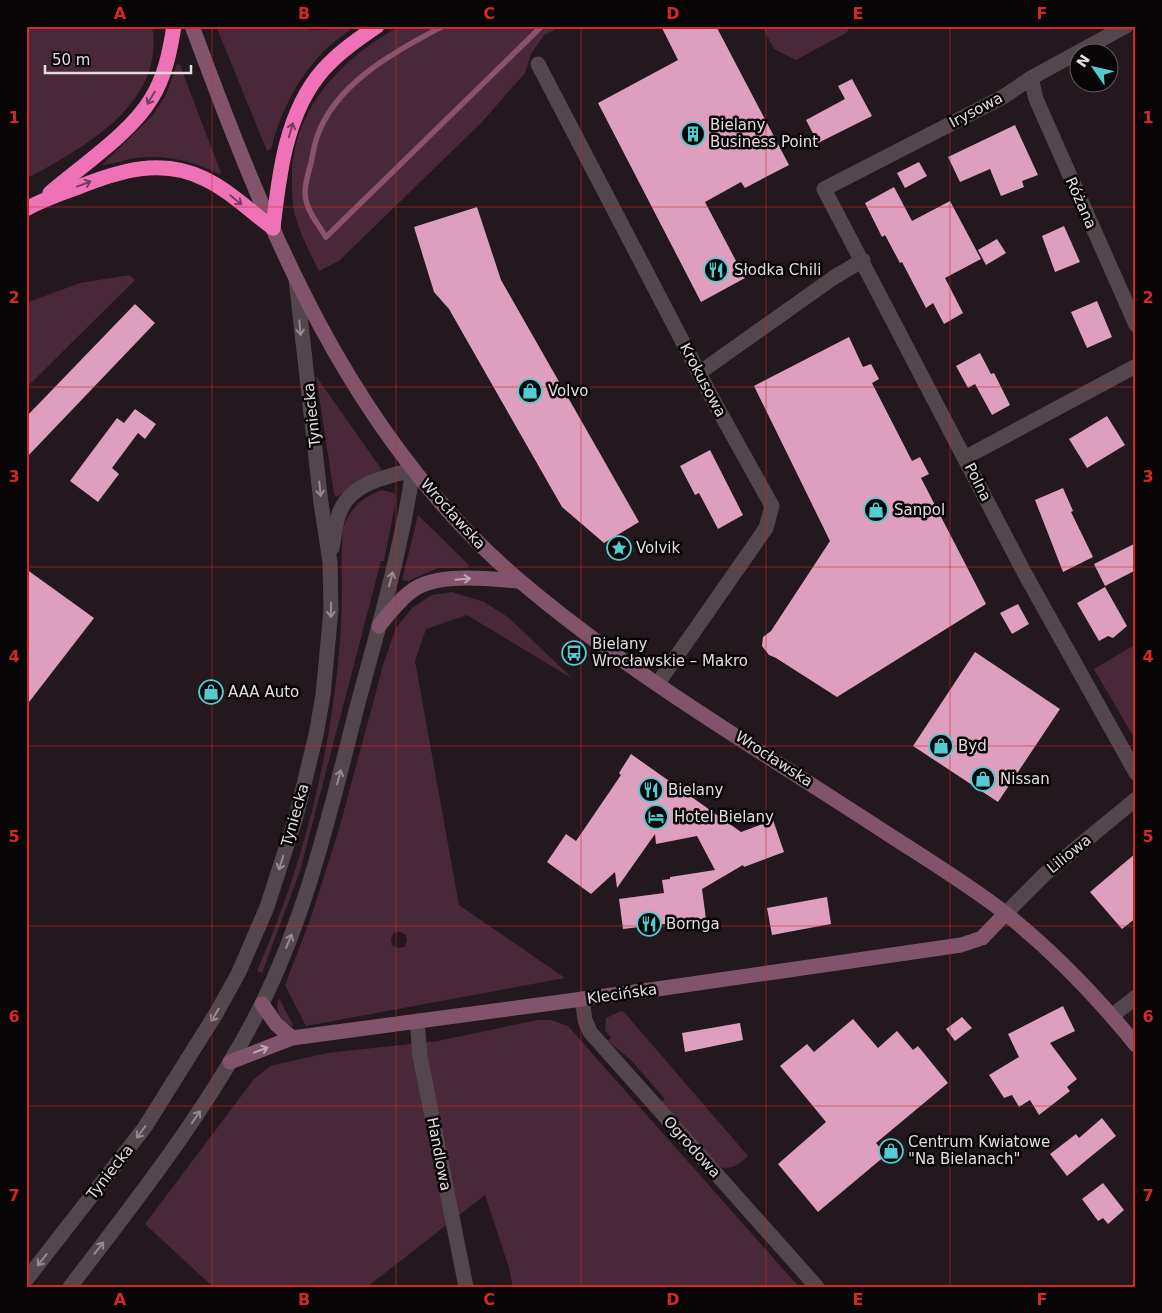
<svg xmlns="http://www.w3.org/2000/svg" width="1162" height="1313" viewBox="0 0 1162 1313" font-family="'DejaVu Sans',sans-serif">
<rect width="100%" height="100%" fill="#22181d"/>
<g fill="#492939" fill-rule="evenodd">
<path d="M26 26H152C166 104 83 148 26 179Z"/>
<path d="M216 26H285L313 30 352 28C344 36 334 41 326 49 297 78 281 111 271 149L267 151Z"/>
<path d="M400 26H562L544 35 531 54 525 73 482 122 339 261 319 271C310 253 300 234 295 215 291 201 292 186 292 173 295 105 344 57 400 26Z"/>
<polygon points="762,26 851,26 846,33 796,60 774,49"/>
<path d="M177 64 180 65 221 173 219 174C194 161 165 154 136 158 125 160 113 164 102 165L152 116 166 95Z"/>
<polygon points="129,275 135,280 26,388 26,303 80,283"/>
<polygon points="316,376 382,470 353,485 337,497 334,494"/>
<path d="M382 490 394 493 396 500 384 561H381L300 871 262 973 257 971C305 861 334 744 341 624 343 592 340 560 343 529 349 509 362 497 382 490Z"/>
<polygon points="418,515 469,565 468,568 438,568 408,581 402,580"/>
<path d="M452 592 484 602 508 617 573 679 467 615 426 629 415 661 459 905 565 978 306 1026 285 985 310 920 339 829 384 662 396 628 412 608 432 595ZM400 932 406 935 407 941 404 947 397 948 392 945 391 938 394 933Z"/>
<polygon points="1136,644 1136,741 1094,669"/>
<path d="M279 998 294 1027C281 1022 274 1011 279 998Z"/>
<path d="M621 1011 624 1012 748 1156C738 1165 731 1171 718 1166L661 1102 665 1099 631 1060 608 1041 611 1038 605 1030 606 1018Z"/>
<polygon points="537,1020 551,1020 568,1026 799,1287 513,1287 509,1268 485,1195 367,1287 213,1287 145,1224 254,1079 270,1066 327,1053 438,1041"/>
</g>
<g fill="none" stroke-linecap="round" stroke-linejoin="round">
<path stroke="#8a526e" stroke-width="5.5" d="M443 26C395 52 336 82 317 137 314 145 313 154 311 163 308 175 302 192 307 204 310 215 320 227 326 237L542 26"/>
</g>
<g fill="#dd9fbd">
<polygon points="661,26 716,26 789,165 745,188 741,182 705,202 745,278 701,302 598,103 678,60"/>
<polygon points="852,79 872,116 818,143 806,120 845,99 838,86"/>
<polygon points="1015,125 1038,175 1022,181 1024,187 1001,196 990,169 960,182 948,157"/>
<polygon points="919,162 927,176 905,188 897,173"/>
<polygon points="894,187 912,221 950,201 981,259 945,278 963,313 944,324 933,303 926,308 902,262 900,263 885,235 882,237 865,203"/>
<polygon points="477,207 501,280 639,522 604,543 562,507 449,309 434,292 414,227"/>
<polygon points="1064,226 1080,262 1055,272 1042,236"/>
<polygon points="997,239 1006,253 986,265 978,250"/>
<polygon points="1097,301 1112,337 1087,348 1071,312"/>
<polygon points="135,304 155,323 26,458 26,417"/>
<polygon points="849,337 863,367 871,364 879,379 872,383 912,461 920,457 929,474 921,478 986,604 837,697 776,658 769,655 762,646 763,637 771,631 830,541 754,386"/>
<polygon points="980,353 991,374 994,373 1010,405 992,415 975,384 968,388 956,366"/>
<polygon points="135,409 156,424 145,439 138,433 112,468 119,474 98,502 70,481 117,418 124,423"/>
<polygon points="1107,416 1125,445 1087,468 1069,439"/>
<polygon points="710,450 743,515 718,529 699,493 695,495 680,466"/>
<polygon points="1063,488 1073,511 1071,512 1093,557 1063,572 1035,500"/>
<polygon points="1136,543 1136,570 1105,586 1094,564"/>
<polygon points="26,569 94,618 26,706"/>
<polygon points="1105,587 1127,626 1113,638 1108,636 1099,641 1077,603"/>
<polygon points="1018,604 1029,624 1012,634 1000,613"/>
<polygon points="975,652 1060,709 998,802 913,746"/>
<polygon points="631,754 741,832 773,820 784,852 744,867 743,865 702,889 706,919 623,929 619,899 664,893 662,880 670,879 670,877 715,870 697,836 656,844 655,834 617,888 615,872 591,894 547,862 566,834 576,841 621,775 619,773"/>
<polygon points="1136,853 1136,918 1122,929 1090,892"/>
<polygon points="827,897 831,924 772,935 767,908"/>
<polygon points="1063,1006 1075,1031 1050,1043 1077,1079 1067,1087 1070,1091 1039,1115 1030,1100 1019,1107 1012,1095 1004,1098 989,1075 1019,1057 1008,1034"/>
<polygon points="962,1017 972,1028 955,1041 946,1029"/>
<polygon points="853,1019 878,1048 897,1031 913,1050 918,1046 948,1083 876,1143 886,1155 818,1212 778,1164 826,1122 780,1066 807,1044 814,1052"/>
<polygon points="740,1023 743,1040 685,1052 682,1033"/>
<polygon points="1102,1118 1116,1136 1067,1176 1050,1154 1076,1134 1079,1138"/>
<polygon points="1103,1183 1124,1210 1108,1224 1103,1218 1098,1221 1082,1199"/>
</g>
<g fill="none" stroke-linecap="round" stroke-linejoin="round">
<g stroke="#53474d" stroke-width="15">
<polyline points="1126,26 1031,78 1003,97 824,189 1025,574 1136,773"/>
<polyline points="538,64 712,398 772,506 766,528 658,683"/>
<polyline points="1031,78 1036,99 1136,325"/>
<polyline points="699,373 833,278 863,260"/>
<polyline points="966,457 1136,366"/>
<polyline points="1005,914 1045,874 1136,799"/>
<polyline points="582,999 585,1020 590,1032 817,1287"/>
<polyline points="1112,1016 1136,997"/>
<polyline points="417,1021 420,1056 466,1287"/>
<polyline points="26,1280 145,1127 217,1012 239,972 267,907 296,817 316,735 323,695 331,610 330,562 321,503 296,279"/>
<path d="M70 1287C134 1203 199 1121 250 1027 304 927 329 817 357 707 378 629 401 551 413 470 384 477 347 484 338 517 335 527 334 538 332 548"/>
</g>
<g stroke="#82546c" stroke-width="15">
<path d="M192 26C268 231 349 436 520 581 627 672 756 748 874 825 918 854 964 881 1005 913 1054 952 1097 997 1136 1045"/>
<path d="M379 626C389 613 400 599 413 590 438 572 491 579 519 581"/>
<polyline points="262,1004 276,1024 292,1038"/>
<polyline points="230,1062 292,1038 657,989 961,945 982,938 1005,914"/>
</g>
<g stroke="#f072b6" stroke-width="15">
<path d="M50 193C80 167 131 133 151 99 165 77 170 51 174 26"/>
<path d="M26 209C42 200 59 194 76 188 118 171 162 157 205 179 230 191 251 212 273 228"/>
<path d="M273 228C279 174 286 112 323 70 339 52 357 40 377 26"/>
</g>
</g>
<defs><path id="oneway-shaft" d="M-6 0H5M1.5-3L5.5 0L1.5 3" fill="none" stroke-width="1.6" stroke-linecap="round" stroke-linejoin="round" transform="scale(1.25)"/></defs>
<g stroke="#7c3c5e">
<use href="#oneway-shaft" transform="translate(151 98) rotate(121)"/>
<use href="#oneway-shaft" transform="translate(291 130) rotate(-74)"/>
<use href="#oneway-shaft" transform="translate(84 184) rotate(-21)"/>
<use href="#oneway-shaft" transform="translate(236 200) rotate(39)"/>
</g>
<g stroke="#948a8f">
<use href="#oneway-shaft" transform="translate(300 328) rotate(85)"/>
<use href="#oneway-shaft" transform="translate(320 489) rotate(84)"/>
<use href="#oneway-shaft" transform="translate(391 579) rotate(-75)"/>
<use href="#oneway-shaft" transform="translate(331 610) rotate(91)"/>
<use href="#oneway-shaft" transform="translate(339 777) rotate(-75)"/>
<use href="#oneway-shaft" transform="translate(281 863) rotate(108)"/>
<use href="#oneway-shaft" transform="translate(289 941) rotate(-68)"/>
<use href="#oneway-shaft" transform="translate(215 1015) rotate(120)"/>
<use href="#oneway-shaft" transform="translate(196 1117) rotate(-56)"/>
<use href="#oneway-shaft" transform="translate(141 1132) rotate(127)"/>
<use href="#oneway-shaft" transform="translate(99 1248) rotate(-52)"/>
<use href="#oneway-shaft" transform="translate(42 1260) rotate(128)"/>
</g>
<g stroke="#bca6b1">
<use href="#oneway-shaft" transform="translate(463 579) rotate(-5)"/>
<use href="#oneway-shaft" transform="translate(261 1050) rotate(-21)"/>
</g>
<path fill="none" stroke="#d62828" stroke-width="1" stroke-opacity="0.55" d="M212 26V1287M396 26V1287M581 26V1287M766 26V1287M950 26V1287M26 207H1136M26 387H1136M26 567H1136M26 746H1136M26 926H1136M26 1106H1136"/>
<defs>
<g id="building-ring" transform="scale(1.25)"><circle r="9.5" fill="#080507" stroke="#51ccd1" stroke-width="1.5"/><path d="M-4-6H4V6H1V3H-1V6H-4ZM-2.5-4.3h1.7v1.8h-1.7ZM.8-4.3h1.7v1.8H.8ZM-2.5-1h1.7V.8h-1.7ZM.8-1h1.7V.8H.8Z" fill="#51ccd1"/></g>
<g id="restaurant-ring" transform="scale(1.25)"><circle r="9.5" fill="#080507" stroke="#51ccd1" stroke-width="1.5"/><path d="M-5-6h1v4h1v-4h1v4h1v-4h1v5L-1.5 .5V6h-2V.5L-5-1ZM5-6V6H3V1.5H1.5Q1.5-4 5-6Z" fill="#51ccd1"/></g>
<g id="shop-ring" transform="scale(1.25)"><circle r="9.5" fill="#080507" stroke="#51ccd1" stroke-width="1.5"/><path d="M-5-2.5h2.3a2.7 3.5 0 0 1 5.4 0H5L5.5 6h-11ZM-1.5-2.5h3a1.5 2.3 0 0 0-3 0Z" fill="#51ccd1"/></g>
<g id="sight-ring" transform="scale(1.25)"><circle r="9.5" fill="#080507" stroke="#51ccd1" stroke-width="1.5"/><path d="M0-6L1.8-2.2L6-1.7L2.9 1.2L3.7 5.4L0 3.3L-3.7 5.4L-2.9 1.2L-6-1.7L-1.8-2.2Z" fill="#51ccd1"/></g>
<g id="bus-ring" transform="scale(1.25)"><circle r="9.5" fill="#080507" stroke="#51ccd1" stroke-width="1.5"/><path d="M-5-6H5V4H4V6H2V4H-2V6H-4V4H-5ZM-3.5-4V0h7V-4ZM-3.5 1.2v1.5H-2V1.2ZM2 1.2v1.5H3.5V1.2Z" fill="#51ccd1"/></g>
<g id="hotel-ring" transform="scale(1.25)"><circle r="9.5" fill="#080507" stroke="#51ccd1" stroke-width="1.5"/><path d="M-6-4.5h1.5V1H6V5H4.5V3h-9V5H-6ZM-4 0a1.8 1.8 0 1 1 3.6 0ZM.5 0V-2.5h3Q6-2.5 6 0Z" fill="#51ccd1"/></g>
</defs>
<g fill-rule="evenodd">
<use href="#building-ring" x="693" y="134"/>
<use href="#restaurant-ring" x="716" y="270"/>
<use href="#shop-ring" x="530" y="391"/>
<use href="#shop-ring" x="876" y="510"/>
<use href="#sight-ring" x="619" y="548"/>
<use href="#bus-ring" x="574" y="653"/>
<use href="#shop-ring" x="211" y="692"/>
<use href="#shop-ring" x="941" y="746"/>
<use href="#shop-ring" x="983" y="779"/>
<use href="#restaurant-ring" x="651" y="790"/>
<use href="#hotel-ring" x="656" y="817"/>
<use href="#restaurant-ring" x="649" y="924"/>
<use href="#shop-ring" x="891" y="1151"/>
</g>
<g text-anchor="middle" stroke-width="5" stroke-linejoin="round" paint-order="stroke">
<g font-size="15" fill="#e3dcdf" stroke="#080507">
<text transform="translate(976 110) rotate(-28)" y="5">Irysowa</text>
<text transform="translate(1081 203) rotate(66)" y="5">Różana</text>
<text transform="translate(703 380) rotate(62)" y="5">Krokusowa</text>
<text transform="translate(312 415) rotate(-96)" y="5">Tyniecka</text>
<text transform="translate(978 482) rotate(63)" y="5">Polna</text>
<text transform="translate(453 514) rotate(48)" y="5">Wrocławska</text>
<text transform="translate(774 759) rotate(33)" y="5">Wrocławska</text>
<text transform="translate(295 815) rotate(-74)" y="5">Tyniecka</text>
<text transform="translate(1069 854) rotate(-39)" y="5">Liliowa</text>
<text transform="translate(622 994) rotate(-8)" y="5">Klecińska</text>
<text transform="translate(692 1147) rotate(48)" y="5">Ogrodowa</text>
<text transform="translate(439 1154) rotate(79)" y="5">Handlowa</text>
<text transform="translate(110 1172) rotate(-52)" y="5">Tyniecka</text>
</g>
<g font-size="15" fill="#e3dcdf" stroke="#080507" text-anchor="start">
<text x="710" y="130">Bielany<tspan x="710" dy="17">Business Point</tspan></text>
<text x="734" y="275">Słodka Chili</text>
<text x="548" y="396">Volvo</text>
<text x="894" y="515">Sanpol</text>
<text x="636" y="553">Volvik</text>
<text x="592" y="649">Bielany<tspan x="592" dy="17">Wrocławskie – Makro</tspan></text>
<text x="228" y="697">AAA Auto</text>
<text x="958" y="751">Byd</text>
<text x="1000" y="784">Nissan</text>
<text x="668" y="795">Bielany</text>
<text x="674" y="822">Hotel Bielany</text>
<text x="666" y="929">Bornga</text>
<text x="908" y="1147">Centrum Kwiatowe<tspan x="908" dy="17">"Na Bielanach"</tspan></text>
</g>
</g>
<rect width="1162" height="1313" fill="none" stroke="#080507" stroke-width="55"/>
<g transform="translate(1094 68) rotate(304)"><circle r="24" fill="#080507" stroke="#605b5d"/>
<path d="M0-4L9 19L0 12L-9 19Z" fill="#51ccd1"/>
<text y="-8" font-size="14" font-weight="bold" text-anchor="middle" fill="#e3dcdf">N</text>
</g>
<path d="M45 65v8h146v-8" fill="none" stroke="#e3dcdf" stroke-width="2.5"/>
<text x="52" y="65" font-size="15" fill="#e3dcdf" stroke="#080507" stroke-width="4" paint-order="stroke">50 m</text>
<rect x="28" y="28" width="1106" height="1258" fill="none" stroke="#d62828" stroke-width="2"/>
<g font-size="16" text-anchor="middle" font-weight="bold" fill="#d62828">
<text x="120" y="19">A</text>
<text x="304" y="19">B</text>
<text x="489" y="19">C</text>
<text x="673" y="19">D</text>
<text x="858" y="19">E</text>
<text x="1042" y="19">F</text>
<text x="14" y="123">1</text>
<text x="1148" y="123">1</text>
<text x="14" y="303">2</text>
<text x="1148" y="303">2</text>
<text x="14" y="482">3</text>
<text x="1148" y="482">3</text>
<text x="14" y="662">4</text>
<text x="1148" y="662">4</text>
<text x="14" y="842">5</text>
<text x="1148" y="842">5</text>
<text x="14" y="1022">6</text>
<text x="1148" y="1022">6</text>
<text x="14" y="1201">7</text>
<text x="1148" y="1201">7</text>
<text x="120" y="1305">A</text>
<text x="304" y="1305">B</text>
<text x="489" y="1305">C</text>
<text x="673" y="1305">D</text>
<text x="858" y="1305">E</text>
<text x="1042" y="1305">F</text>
</g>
</svg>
